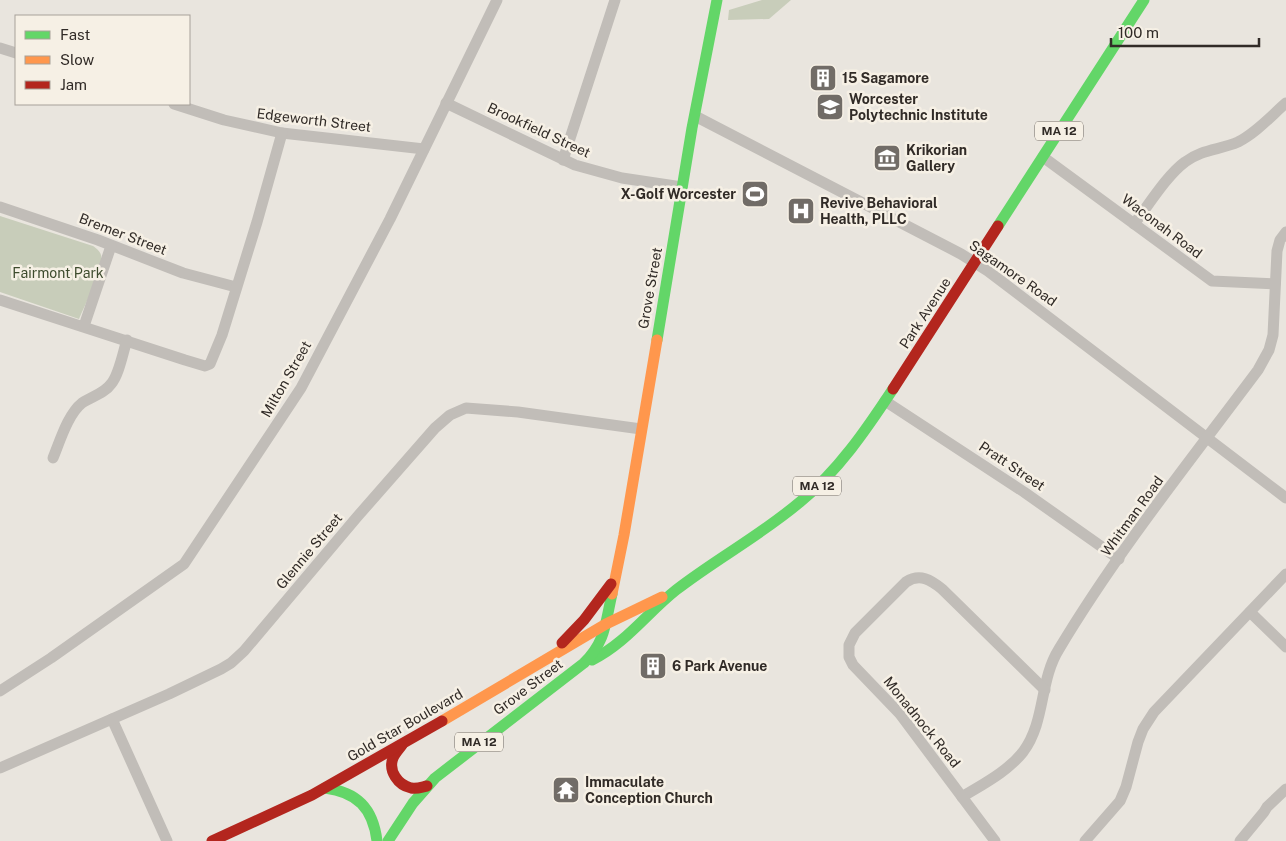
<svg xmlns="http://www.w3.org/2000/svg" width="1286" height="841" viewBox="0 0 1286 841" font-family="'Public Sans',sans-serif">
<rect width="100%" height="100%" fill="#e9e5de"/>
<g fill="#c8cdba">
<polygon points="762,0 791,0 769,19 728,20 729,10"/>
<path d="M0 216 93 246C96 248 100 251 101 255 104 266 84 307 79 319L0 292Z"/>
</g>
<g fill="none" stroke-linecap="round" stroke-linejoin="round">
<g stroke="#c1bdb8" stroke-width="11">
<polyline points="0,48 16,53"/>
<polyline points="446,103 575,165 622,178 682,187"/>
<polyline points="174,104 224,120 282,133 424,149"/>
<polyline points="695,116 961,254 988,271 1286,498"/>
<polyline points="1043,157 1212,281 1275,284"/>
<polyline points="563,160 615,0"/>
<polyline points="0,207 98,240 183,273 236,287"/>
<path d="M1134 224C1148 206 1167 175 1185 162 1202 149 1220 150 1238 142 1256 133 1271 116 1286 103"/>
<polyline points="0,300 185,360 205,366 210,364 222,335 257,222 282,133"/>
<polyline points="84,326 111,246"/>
<polyline points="885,401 1024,492 1119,559"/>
<path d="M53 458C60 441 68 414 82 403 92 396 104 394 111 384 119 375 123 352 127 340"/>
<polyline points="1250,612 1286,647"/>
<polyline points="0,691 51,658 184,564 301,388 390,219 497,0"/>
<polyline points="112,719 167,841"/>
<polyline points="0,768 169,694 221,669 231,663 244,651 357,517 435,428 450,415 466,408 518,412 641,429"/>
<path d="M962 797C983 784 1007 772 1023 752 1046 721 1039 681 1059 649 1117 552 1190 461 1258 370L1269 350 1273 335 1277 251 1280 240 1286 232"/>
<path d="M995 841 900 714 853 665 849 657V645L855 633 906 582C920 573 931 580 942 589L1045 690"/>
<polyline points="1085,841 1120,801 1126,787 1138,742 1143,729 1154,712 1286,574"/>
<polyline points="1240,841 1264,812 1267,807 1286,789"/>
</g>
<g stroke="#63d668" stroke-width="11">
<polyline points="998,226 1144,0"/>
<polyline points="657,340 692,128 717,0"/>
<path d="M592 660C626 643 647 613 676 590 716 559 761 535 800 502 838 471 866 430 893 389"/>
<path d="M325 788C357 792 373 808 377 841"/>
<path d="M388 841 413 803 435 778 584 663C606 641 605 624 612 594"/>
</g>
<g stroke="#ff974d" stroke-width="11">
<polyline points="612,594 624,535 657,340"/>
<polyline points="442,721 606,624 662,597"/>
</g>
<g stroke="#b3261e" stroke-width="11">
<polyline points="893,389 998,226"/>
<polyline points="562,643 584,620 611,584"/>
<path d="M402 745C399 749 395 753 393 758 388 771 398 785 411 788 417 789 422 787 427 786"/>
<polyline points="212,841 312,795 442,721"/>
</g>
</g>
<defs>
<g id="building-square" transform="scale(1.4375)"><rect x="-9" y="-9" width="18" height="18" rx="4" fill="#716c67" stroke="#f6f0e5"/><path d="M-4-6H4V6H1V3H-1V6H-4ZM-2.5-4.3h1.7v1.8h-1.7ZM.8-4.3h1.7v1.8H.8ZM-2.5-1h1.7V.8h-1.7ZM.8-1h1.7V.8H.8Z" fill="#fff"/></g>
<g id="university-square" transform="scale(1.4375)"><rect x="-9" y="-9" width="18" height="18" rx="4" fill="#716c67" stroke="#f6f0e5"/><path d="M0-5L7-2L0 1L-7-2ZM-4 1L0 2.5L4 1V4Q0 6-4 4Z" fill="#fff"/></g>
<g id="museum-square" transform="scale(1.4375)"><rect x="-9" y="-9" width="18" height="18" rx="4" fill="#716c67" stroke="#f6f0e5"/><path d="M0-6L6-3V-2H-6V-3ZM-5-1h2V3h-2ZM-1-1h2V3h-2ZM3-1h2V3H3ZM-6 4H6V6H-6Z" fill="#fff"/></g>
<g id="stadium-square" transform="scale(1.4375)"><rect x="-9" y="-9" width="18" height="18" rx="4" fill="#716c67" stroke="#f6f0e5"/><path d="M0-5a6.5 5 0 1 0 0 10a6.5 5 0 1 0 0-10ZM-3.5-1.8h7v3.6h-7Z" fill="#fff"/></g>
<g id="hospital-square" transform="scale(1.4375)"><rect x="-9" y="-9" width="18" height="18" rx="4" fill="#716c67" stroke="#f6f0e5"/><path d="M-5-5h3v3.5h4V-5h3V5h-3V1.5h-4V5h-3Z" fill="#fff"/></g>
<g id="temple-square" transform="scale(1.4375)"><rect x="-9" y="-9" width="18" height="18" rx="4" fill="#716c67" stroke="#f6f0e5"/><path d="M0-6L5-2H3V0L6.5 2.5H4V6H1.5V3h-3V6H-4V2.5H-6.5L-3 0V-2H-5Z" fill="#fff"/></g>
</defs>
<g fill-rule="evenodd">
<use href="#building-square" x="823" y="78"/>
<use href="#university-square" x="830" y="107"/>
<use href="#museum-square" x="887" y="158"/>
<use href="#stadium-square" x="755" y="194"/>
<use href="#hospital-square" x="801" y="211"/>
<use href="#building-square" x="653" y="666"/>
<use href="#temple-square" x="566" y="790"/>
</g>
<g text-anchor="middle" stroke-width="5" stroke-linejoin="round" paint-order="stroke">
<g fill="#f6f0e5" stroke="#6c6660" stroke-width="1">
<rect x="1035" y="121.5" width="48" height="19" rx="4"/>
<rect x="793" y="476.5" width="48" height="19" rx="4"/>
<rect x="455" y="732.5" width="48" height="19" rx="4"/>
</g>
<g font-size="12" font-weight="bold" fill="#312b27">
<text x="1059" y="135">MA 12</text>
<text x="817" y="490">MA 12</text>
<text x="479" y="746">MA 12</text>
</g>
<g font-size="14" font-weight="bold" fill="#312b27" stroke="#f6f0e5" text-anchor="start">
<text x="842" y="83">15 Sagamore</text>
<text x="849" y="104">Worcester<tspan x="849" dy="16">Polytechnic Institute</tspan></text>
<text x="906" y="155">Krikorian<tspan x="906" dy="16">Gallery</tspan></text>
<text x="736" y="199" text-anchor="end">X-Golf Worcester</text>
<text x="820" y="208">Revive Behavioral<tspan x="820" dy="16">Health, PLLC</tspan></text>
<text x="672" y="671">6 Park Avenue</text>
<text x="585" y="787">Immaculate<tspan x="585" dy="16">Conception Church</tspan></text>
</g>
<g font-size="14" fill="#312b27" stroke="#f6f0e5">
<text transform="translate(314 120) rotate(7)" y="5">Edgeworth Street</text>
<text transform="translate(539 130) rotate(25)" y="5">Brookfield Street</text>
<text transform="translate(1162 226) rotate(37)" y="5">Waconah Road</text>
<text transform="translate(123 234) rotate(21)" y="5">Bremer Street</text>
<text transform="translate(1013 273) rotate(35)" y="5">Sagamore Road</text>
<text transform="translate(650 288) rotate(-80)" y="5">Grove Street</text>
<text transform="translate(925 313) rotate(-57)" y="5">Park Avenue</text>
<text transform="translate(286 379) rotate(-60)" y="5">Milton Street</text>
<text transform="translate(1012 466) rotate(34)" y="5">Pratt Street</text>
<text transform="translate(1132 516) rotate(-54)" y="5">Whitman Road</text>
<text transform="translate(309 551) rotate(-50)" y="5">Glennie Street</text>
<text transform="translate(528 687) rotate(-37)" y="5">Grove Street</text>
<text transform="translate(922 722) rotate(51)" y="5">Monadnock Road</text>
<text transform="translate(405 725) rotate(-30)" y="5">Gold Star Boulevard</text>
</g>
<g font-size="14" fill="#3e4c2e" stroke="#f6f0e5">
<text x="58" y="278">Fairmont Park</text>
</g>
</g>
<rect x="15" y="15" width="175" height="90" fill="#f6f0e5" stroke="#a7a199"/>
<rect x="25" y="31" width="25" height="8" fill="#63d668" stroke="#a7a199"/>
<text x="60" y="40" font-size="15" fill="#312b27">Fast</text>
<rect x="25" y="56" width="25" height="8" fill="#ff974d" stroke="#a7a199"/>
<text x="60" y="65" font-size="15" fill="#312b27">Slow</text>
<rect x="25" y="81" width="25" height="8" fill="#b3261e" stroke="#a7a199"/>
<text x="60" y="90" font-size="15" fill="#312b27">Jam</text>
<path d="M1111 38v8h148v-8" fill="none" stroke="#312b27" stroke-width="2.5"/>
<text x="1118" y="38" font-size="15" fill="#312b27" stroke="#f6f0e5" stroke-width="4" paint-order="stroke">100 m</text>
</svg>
